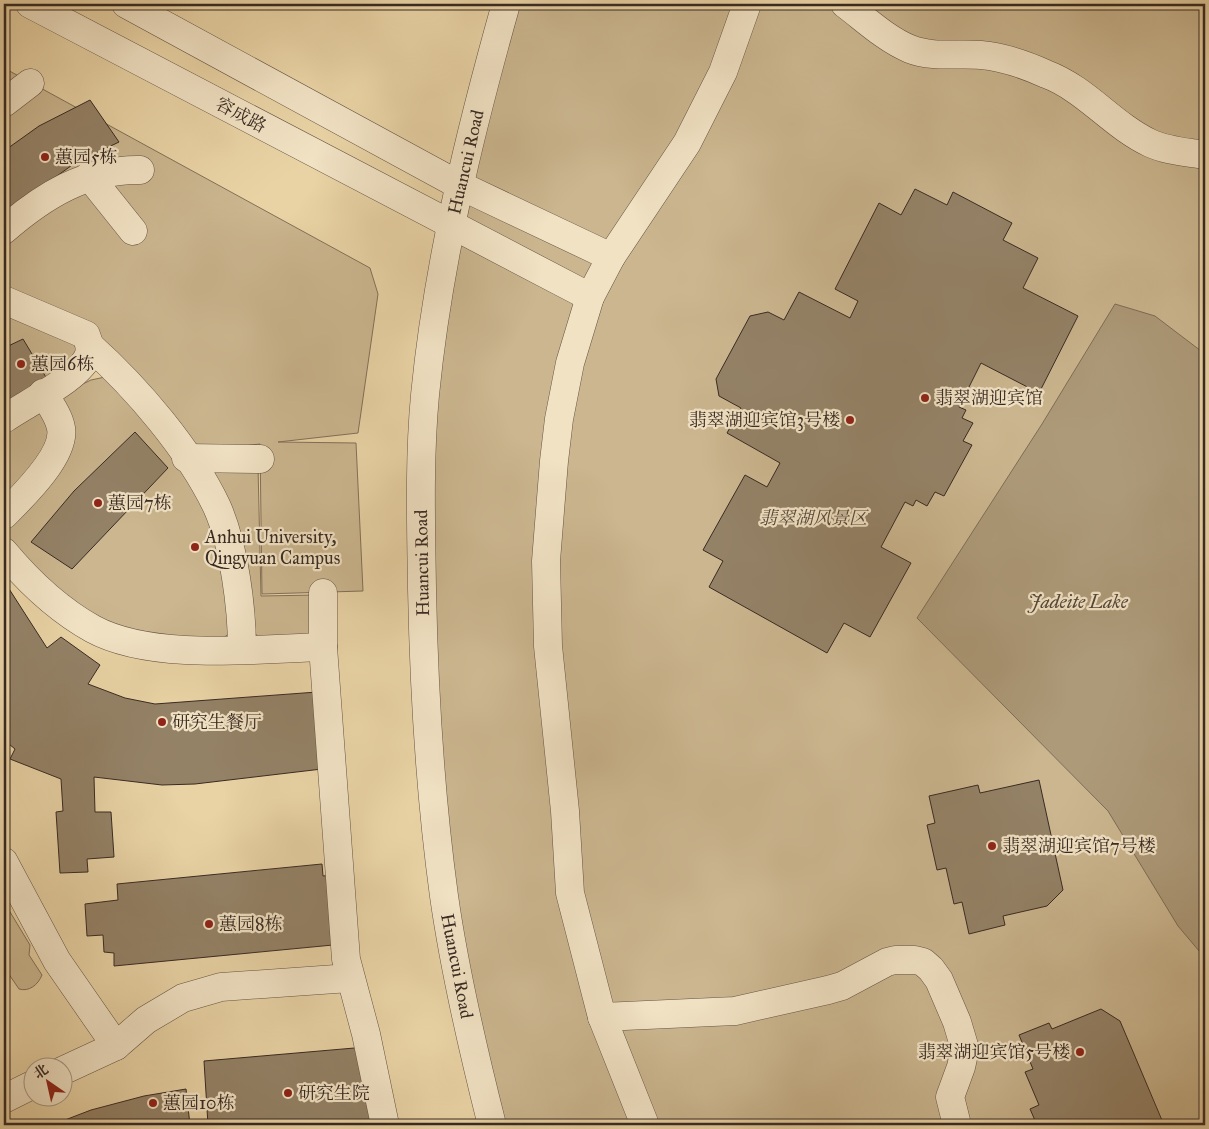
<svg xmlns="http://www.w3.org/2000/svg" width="1209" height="1129" viewBox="0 0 1209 1129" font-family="'IM FELL Great Primer','Noto Serif SC',serif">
<rect width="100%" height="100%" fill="#e9d3a5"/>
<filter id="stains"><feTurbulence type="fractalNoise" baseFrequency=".004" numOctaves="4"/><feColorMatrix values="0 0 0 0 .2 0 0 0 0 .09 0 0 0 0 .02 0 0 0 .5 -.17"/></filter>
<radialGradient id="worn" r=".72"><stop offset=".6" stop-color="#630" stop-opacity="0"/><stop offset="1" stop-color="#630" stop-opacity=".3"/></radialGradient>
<g fill="#cbb68f" stroke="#827059">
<polygon points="506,4 1205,4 1205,1125 492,1125 459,984 420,468 493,50"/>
<polygon points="4,68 370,268 378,294 358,433 278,442 356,443 363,591 262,594 260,444 199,451 150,394 4,294"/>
<polygon points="4,308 75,337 79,357 4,414"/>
<polygon points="105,377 111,377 191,482 214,531 232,631 221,640 154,639 87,616 32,569 4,536 4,434 25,412 91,380"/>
<polygon points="207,466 258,466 261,596 317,595 315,634 258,637 255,633"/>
<path d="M4 902 30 945 29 955 42 975C38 985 29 992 19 989L4 967Z"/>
</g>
<polygon fill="#ad9a79" stroke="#7e6d57" points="1115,304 1155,316 1205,354 1205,958 1178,926 1108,811 917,618 1042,424"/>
<g fill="#948267" stroke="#382a23">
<polygon points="90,100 119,142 75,163 4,214 4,151 39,126"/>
<polygon points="915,189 947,205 953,192 1012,223 1003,240 1038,258 1023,288 1078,316 1039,393 981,363 959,407 966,410 962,418 973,423 963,441 972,445 944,496 935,492 927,506 916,500 913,506 905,502 881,547 911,563 870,637 844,623 827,653 709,587 723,561 703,550 745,475 767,487 780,463 727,433 741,408 719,396 716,379 750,316 768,312 784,320 799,292 850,318 858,301 835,289 879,203 901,215"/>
<polygon points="23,339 47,379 4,408 4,348"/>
<polygon points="135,432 168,468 72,569 31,542 74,491"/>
<polygon points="4,581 47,648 61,637 100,665 88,684 125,698 155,704 317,692 322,769 195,784 162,785 94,777 95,812 111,812 114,857 87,859 88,872 60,873 56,812 63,811 61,779 10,759 15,749 4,740"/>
<polygon points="1039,780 1063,890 1047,906 1003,916 1005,925 969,934 962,902 954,904 946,868 937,870 927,825 935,823 929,796 978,785 980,793"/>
<polygon points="322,864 323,876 334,875 333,945 114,966 114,953 104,952 103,935 87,936 85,904 118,900 117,884"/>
<polygon points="1101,1009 1120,1021 1164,1125 1037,1125 1030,1109 1039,1105 1025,1072 1033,1069 1019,1035 1049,1023 1052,1029"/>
<polygon points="366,1047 373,1125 208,1125 204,1061"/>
<polygon points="186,1089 190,1125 52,1125 91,1110 144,1096"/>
</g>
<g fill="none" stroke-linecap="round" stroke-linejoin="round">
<g stroke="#645444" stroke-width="29">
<g id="minor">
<polyline points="30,4 590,297"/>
<polyline points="126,4 459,185 611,257"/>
<path d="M845 4C865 19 886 39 910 49 933 58 957 53 981 55 1004 57 1026 65 1046 74 1086 89 1112 125 1150 143 1167 151 1187 152 1205 155"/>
<polyline points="4,103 30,83"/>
<polyline points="89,176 133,231"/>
<path d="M4 230C43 196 86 169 140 170"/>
<path d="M4 300 86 335C88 341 91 347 89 354 82 377 25 404 4 419"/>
<path d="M90 346C137 388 190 450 217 507 234 545 242 608 242 649"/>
<polyline points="186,458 260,459"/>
<path d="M4 515C22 497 66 455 61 428 59 416 50 404 43 393"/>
<path d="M4 552C29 582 59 610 93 629 152 661 257 649 323 647"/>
<polyline points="323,593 323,647 346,959 366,1034 385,1125"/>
<polyline points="4,862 57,961 116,1046"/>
<polyline points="602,1017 735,1011 828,990 842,986 887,962 895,960 915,960 923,962 931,969 939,980 957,1022 965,1049 961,1067 950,1097 957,1125"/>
<polyline points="62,1071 116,1046 146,1020 183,998 221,987 350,978"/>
<polyline points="4,1099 32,1085"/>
<path d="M492 1125C473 1050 455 974 444 896 430 794 424 692 422 589 421 524 419 459 425 395 438 262 470 132 506 4"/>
<polyline points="645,1125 602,1017 570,893 565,811 548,646 546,561 554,461 559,419 570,363 590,297 611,257 687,143 723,72 747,4"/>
</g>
</g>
<use href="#minor" stroke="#f1e2c4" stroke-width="28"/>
</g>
<g fill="#8f2418" stroke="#f1e2c4" stroke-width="2">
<circle cx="45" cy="157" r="5"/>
<circle cx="21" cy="364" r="5"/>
<circle cx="925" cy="398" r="5"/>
<circle cx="850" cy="420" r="5"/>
<circle cx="98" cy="503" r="5"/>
<circle cx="195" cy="547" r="5"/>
<circle cx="162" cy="722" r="5"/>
<circle cx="992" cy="846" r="5"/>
<circle cx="209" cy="924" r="5"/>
<circle cx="1080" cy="1052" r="5"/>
<circle cx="288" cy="1093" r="5"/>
<circle cx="153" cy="1103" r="5"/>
</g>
<g text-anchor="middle" stroke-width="4.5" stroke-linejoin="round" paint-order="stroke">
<g font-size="18" fill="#382a23" stroke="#f1e2c4">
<text transform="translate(241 115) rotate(28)" y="6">容成路</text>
<text transform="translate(466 162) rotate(-77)" y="6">Huancui Road</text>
<text transform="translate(422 563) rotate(-91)" y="6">Huancui Road</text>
<text transform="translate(457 966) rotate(79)" y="6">Huancui Road</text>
</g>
<g font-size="18" fill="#382a23" stroke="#f1e2c4" text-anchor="start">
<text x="55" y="163">蕙园5栋</text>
<text x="31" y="370">蕙园6栋</text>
<text x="935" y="404">翡翠湖迎宾馆</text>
<text x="840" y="426" text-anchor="end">翡翠湖迎宾馆3号楼</text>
<text x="108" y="509">蕙园7栋</text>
<text x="205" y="543">Anhui University,<tspan x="205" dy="21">Qingyuan Campus</tspan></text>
<text x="172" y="728">研究生餐厅</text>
<text x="1002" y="852">翡翠湖迎宾馆7号楼</text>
<text x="219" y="930">蕙园8栋</text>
<text x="1070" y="1058" text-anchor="end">翡翠湖迎宾馆5号楼</text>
<text x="298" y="1099">研究生院</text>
<text x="163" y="1109">蕙园10栋</text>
</g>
<g font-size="18" font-style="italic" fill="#554639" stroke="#f1e2c4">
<text x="813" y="524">翡翠湖风景区</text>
</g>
<g font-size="19" font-style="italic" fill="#554638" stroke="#f1e2c4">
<text x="1078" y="608">Jadeite Lake</text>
</g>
</g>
<rect width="1209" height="1129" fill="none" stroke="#e9d3a5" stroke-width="20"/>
<rect x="5" y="5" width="1199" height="1119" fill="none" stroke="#382a23" stroke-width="2.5"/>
<rect x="10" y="10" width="1189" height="1109" fill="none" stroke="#382a23"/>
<g transform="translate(48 1082) rotate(326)"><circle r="24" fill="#f1e2c4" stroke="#a79884"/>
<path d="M0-4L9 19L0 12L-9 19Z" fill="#8f2418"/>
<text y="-8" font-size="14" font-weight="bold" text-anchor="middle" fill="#382a23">北</text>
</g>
<rect width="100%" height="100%" filter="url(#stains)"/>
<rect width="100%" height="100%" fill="url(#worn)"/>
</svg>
